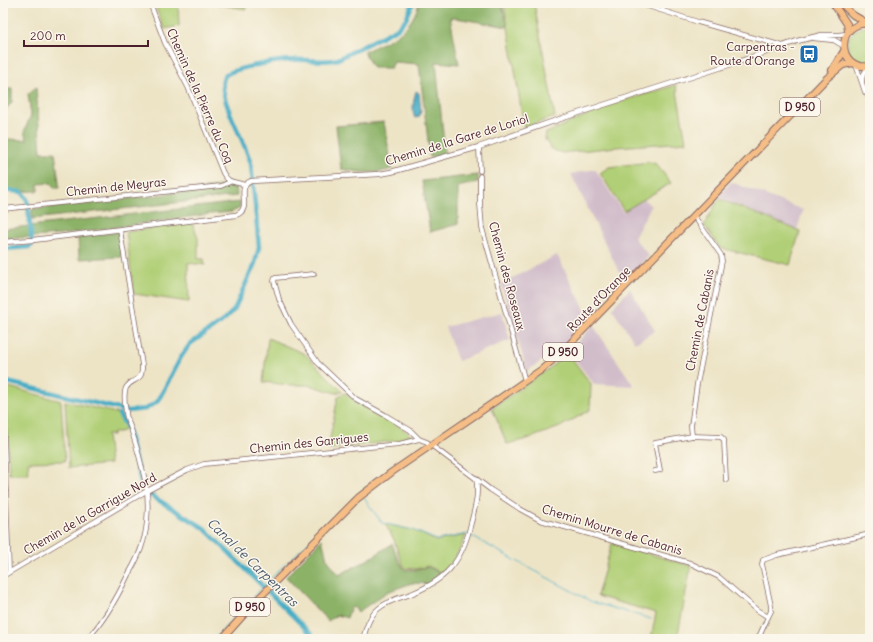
<svg xmlns="http://www.w3.org/2000/svg" width="873" height="642" viewBox="0 0 873 642" font-family="Delius,sans-serif">
<rect width="100%" height="100%" fill="#fbf7ec"/>
<filter id="ink" filterUnits="userSpaceOnUse"><feTurbulence type="fractalNoise" baseFrequency=".025" numOctaves="2"/><feDisplacementMap in="SourceGraphic" scale="8" xChannelSelector="R" yChannelSelector="G"/><feConvolveMatrix kernelMatrix="1 2 1 2 8 2 1 2 1" color-interpolation-filters="sRGB"/></filter>
<filter id="wash" filterUnits="userSpaceOnUse"><feTurbulence type="fractalNoise" baseFrequency=".012" numOctaves="4" result="noise"/><feDisplacementMap in="SourceGraphic" scale="16" xChannelSelector="R" yChannelSelector="G"/><feGaussianBlur stdDeviation="0.9" result="paint"/><feColorMatrix in="noise" values="0 0 0 0 0 0 0 0 0 0 0 0 0 0 0 0 0 1.4 0 .05"/><feComposite in="paint" operator="in"/></filter>
<g filter="url(#wash)">
<rect width="100%" height="100%" fill="#ede4c6"/>
<g fill="#d1bdca">
<polygon points="595,169 623,212 644,199 651,206 634,238 649,256 624,282 571,174"/>
<polygon points="731,182 803,210 797,230 717,197"/>
<polygon points="557,255 590,320 560,349 527,371 501,284"/>
<polygon points="630,289 655,331 635,343 612,308"/>
<polygon points="502,312 510,340 458,361 445,327"/>
<polygon points="593,325 634,386 594,384 569,352"/>
</g>
<g fill="#b0cf76" stroke="#7d7750">
<polygon points="154,3 178,3 179,26 164,29"/>
<polygon points="209,3 245,3 246,9"/>
<polygon points="504,3 534,3 555,117 524,127"/>
<path d="M866 27 870 28V63C843 66 840 29 866 27Z"/>
<polygon points="676,85 686,142 616,147 562,153 551,149 545,139 546,133 613,104"/>
<polygon points="650,162 656,164 671,183 624,211 600,173 609,167"/>
<polygon points="719,199 800,231 790,265 720,248 704,225"/>
<polygon points="189,223 193,225 198,238 198,259 204,259 205,265 188,263 189,302 134,294 126,232"/>
<polygon points="268,338 305,354 342,391 336,393 309,385 288,385 263,382"/>
<polygon points="567,352 591,384 590,410 560,427 527,439 507,444 492,408 550,368"/>
<polygon points="5,386 61,401 65,461 28,462 29,474 9,474"/>
<path d="M345 393C365 411 393 418 413 437L411 439 328 449 338 396Z"/>
<polygon points="65,401 116,413 126,426 123,431 113,433 113,435 107,435 110,464 69,468"/>
<path d="M385 524 413 530 436 541 466 535C461 549 453 563 442 573L428 566 416 569 405 568 401 561 394 540Z"/>
<polygon points="612,543 691,566 677,639 651,639 656,613 597,596"/>
</g>
<g fill="#8cb267" stroke="#6b6849">
<path d="M419 3H483L502 5 508 27 450 17 459 64 436 62 445 154 430 158 419 64 394 62 391 68H373L364 52C390 39 410 34 419 3Z"/>
<path d="M36 87 41 152H55L59 182V188H54L51 183 38 184V191C26 192 15 190 3 193V150L6 139 27 140 24 132 31 115 28 94Z"/>
<polygon points="3,89 12,89 12,102 3,113"/>
<path d="M384 122 392 169C374 175 358 172 341 169L336 126Z"/>
<polygon points="478,175 478,182 458,187 458,224 430,232 422,181"/>
<path d="M230 184 236 185 237 196 32 219V209C99 202 164 196 230 184Z"/>
<polygon points="240,202 240,208 232,212 210,214 60,235 3,239 3,229"/>
<polygon points="119,232 122,257 79,259 78,237"/>
<polygon points="322,539 327,559 339,575 369,559 392,544 399,561 405,570 416,570 428,567 442,574 429,584 412,583 387,592 358,612 353,607 350,609 347,618 337,615 328,621 286,577"/>
</g>
<path fill="#46adc6" stroke="#486678" d="M416 91 419 93 421 111 419 117 415 118C411 112 414 98 416 91Z"/>
<g fill="none" stroke-linecap="round" stroke-linejoin="round">
<g stroke="#46adc6" stroke-width="1">
<polyline points="394,467 426,445"/>
<polyline points="359,493 387,472"/>
<polyline points="364,498 382,523 413,530 437,540 467,534"/>
<polyline points="469,535 592,602 651,619"/>
<polyline points="214,639 266,583 344,508"/>
</g>
<g stroke="#46adc6" stroke-width="4.5">
<polyline points="3,190 22,192 27,199 32,242 32,245 29,247 3,249"/>
<path d="M3 381 128 411 146 409 158 401 181 357 190 344 224 320 234 310 255 263 259 247 251 164C245 143 233 124 226 102 224 95 220 82 225 76 231 68 282 60 293 60 309 59 323 63 338 59L398 28 406 19 413 3"/>
<polyline points="119,414 127,427 141,483 144,489"/>
<polyline points="150,495 204,528 316,639"/>
</g>
</g>
</g>
<g filter="url(#ink)">
<g fill="none" stroke-linecap="round" stroke-linejoin="round">
<g stroke="#836461" stroke-width="5.5">
<g id="minor">
<path d="M150 3 165 43 188 87 223 173C229 184 234 181 245 185"/>
<polyline points="638,3 698,22 783,46"/>
<polyline points="856,65 865,92 870,98"/>
<polyline points="862,81 863,75 868,67"/>
<polyline points="479,147 480,171"/>
<polyline points="480,176 480,204 482,228 525,381"/>
<polyline points="3,209 221,186 230,182"/>
<polyline points="314,274 275,278 274,281 279,299 291,324 318,363 356,399 385,415 410,430 419,439"/>
<polyline points="3,413 9,572"/>
<polyline points="692,436 721,437 724,440 726,480"/>
<polyline points="655,471 660,470 655,443 692,436 691,426 697,384 722,261 721,255 694,216"/>
<polyline points="3,576 143,493 187,470 204,464 399,444 419,439 427,442 491,490 520,509 540,520 690,563 719,577 757,610 768,617 758,639"/>
<polyline points="768,617 771,611 771,606 762,564 763,560 777,555 870,534"/>
<path d="M87 639C105 620 117 598 128 575 134 565 140 554 143 542 148 527 149 501 146 485 142 466 137 447 131 429 129 423 126 418 126 412 125 405 123 394 126 388 133 376 143 384 142 365L120 230"/>
<path d="M363 639C366 628 369 617 378 609 386 602 398 598 408 595 446 581 462 562 471 523 475 508 479 494 476 478"/>
</g>
</g>
<g stroke="#836461" stroke-width="6">
<g id="tertiary">
<polyline points="814,38 834,40 844,46"/>
<path d="M3 242 33 240 236 215C254 208 234 188 251 181L379 174 391 172 479 147 563 118 741 61 797 41 822 35H839L847 34"/>
</g>
</g>
<g stroke="#836461" stroke-width="8">
<g id="primary">
<polyline points="833,3 847,24 848,31"/>
<polyline points="841,3 853,15 867,23"/>
<path d="M870 24C836 19 835 71 870 66"/>
<polyline points="832,70 844,51"/>
<polyline points="222,639 255,602 358,498 392,472 541,370 561,353 827,78 843,65 853,63"/>
</g>
</g>
<use href="#minor" stroke="#fff" stroke-width="4"/>
<use href="#tertiary" stroke="#fff" stroke-width="4.5"/>
<use href="#primary" stroke="#f6be87" stroke-width="6"/>
</g>
</g>
<defs>
<g id="bus-square" transform="scale(1)"><rect x="-9" y="-9" width="18" height="18" rx="4" fill="#1f6fb2" stroke="#fbf7ec"/><path d="M-5-6H5V4H4V6H2V4H-2V6H-4V4H-5ZM-3.5-4V0h7V-4ZM-3.5 1.2v1.5H-2V1.2ZM2 1.2v1.5H3.5V1.2Z" fill="#fff"/></g>
</defs>
<g fill-rule="evenodd">
<use href="#bus-square" x="809" y="54"/>
</g>
<g text-anchor="middle" stroke-width="3" stroke-linejoin="round" paint-order="stroke">
<g fill="#fbf7ec" stroke="#7f6065" stroke-width="1">
<rect x="780" y="98" width="40" height="18" rx="3"/>
<rect x="543" y="343" width="40" height="18" rx="3"/>
<rect x="230" y="598" width="40" height="18" rx="3"/>
</g>
<g font-size="11" font-weight="bold" fill="#4a1f2b">
<text x="800" y="111">D 950</text>
<text x="563" y="356">D 950</text>
<text x="250" y="611">D 950</text>
</g>
<g font-size="12" fill="#4a1f2b" stroke="#fbf7ec" text-anchor="end">
<text x="795" y="51">Carpentras -<tspan x="795" dy="14">Route d'Orange</tspan></text>
</g>
<g font-size="12" fill="#4a1f2b" stroke="#fbf7ec">
<text transform="translate(200 96) rotate(66)" y="4">Chemin de la Pierre du Coq</text>
<text transform="translate(457 140) rotate(-17)" y="4">Chemin de la Gare de Loriol</text>
<text transform="translate(116 187) rotate(-6)" y="4">Chemin de Meyras</text>
<text transform="translate(507 276) rotate(75)" y="4">Chemin des Roseaux</text>
<text transform="translate(599 299) rotate(-46)" y="4">Route d'Orange</text>
<text transform="translate(700 320) rotate(-79)" y="4">Chemin de Cabanis</text>
<text transform="translate(309 443) rotate(-6)" y="4">Chemin des Garrigues</text>
<text transform="translate(90 514) rotate(-30)" y="4">Chemin de la Garrigue Nord</text>
<text transform="translate(612 530) rotate(17)" y="4">Chemin Mourre de Cabanis</text>
</g>
<g font-size="13" font-style="italic" fill="#485869" stroke="#fbf7ec">
<text transform="translate(253 562) rotate(44)" y="5">Canal de Carpentras</text>
</g>
</g>
<rect width="873" height="642" fill="none" stroke="#fbf7ec" stroke-width="16"/>
<path d="M24 40v6h124v-6" fill="none" stroke="#4a1f2b" stroke-width="2"/>
<text x="30" y="40" font-size="12" fill="#4a1f2b" stroke="#fbf7ec" stroke-width="3" paint-order="stroke">200 m</text>
</svg>
